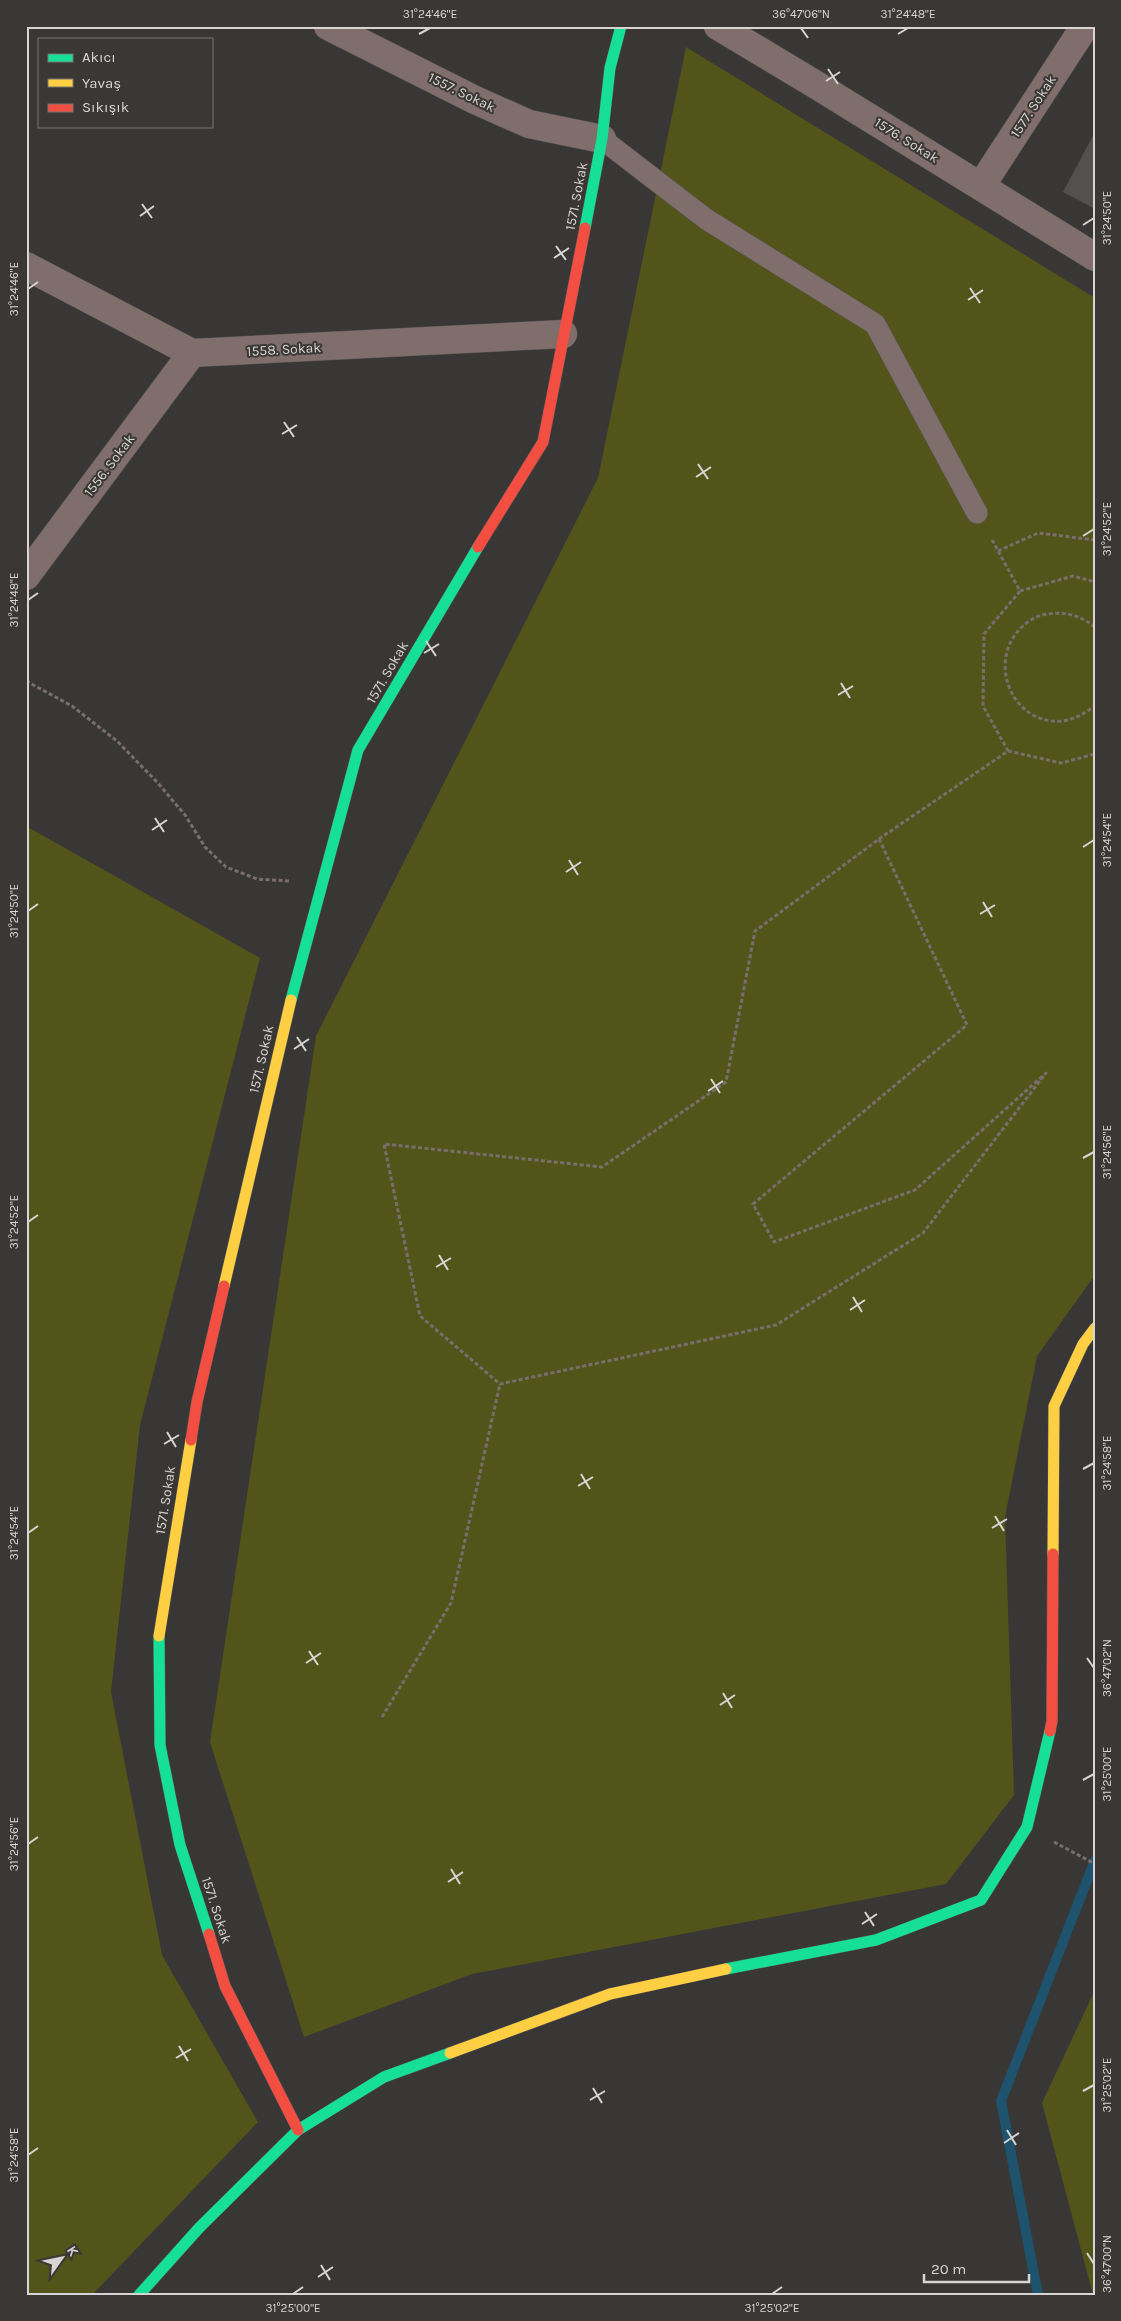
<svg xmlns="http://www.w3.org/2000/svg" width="1121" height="2321" viewBox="0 0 1121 2321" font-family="Karla,sans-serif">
<rect width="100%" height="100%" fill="#393735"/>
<g fill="#53541a">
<polygon points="686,47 1095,298 1095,1275 1037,1356 1005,1517 1014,1795 946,1884 472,1974 304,2037 210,1742 316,1036 598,478"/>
<polygon points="26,826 260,958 140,1425 111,1692 162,1955 258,2122 92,2295 26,2295"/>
<polygon points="1095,1990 1095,2295 1093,2295 1042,2103"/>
</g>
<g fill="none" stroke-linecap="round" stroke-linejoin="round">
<polyline stroke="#1e526d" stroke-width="10" points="1038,2295 1001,2101 1095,1860"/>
</g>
<polygon fill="#535150" points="1095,132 1095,209 1063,192"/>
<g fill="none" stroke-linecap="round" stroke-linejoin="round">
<g stroke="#545352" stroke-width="22">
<polyline id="lane" points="602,139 706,219 875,324 977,513"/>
</g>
<g stroke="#545352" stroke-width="29">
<g id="street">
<polyline points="328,26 475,100 529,124 602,139"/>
<polyline points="718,26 818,86 1095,257"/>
<polyline points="981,186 1085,26"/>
<polyline points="26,266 192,353 563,334"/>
<polyline points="26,576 192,353"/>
</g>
</g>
<g stroke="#545352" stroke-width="12">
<g id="fast">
<polyline points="585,228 602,139 610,68 621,26"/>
<polyline points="291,1000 358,750 478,547"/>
<polyline points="159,1636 160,1745 180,1845 209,1934"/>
<polyline points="726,1969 876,1940 981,1900 1027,1827 1050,1731"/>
<polyline points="139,2295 199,2228 298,2130 384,2077 450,2053"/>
</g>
</g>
<g stroke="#545352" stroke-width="12">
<g id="slow">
<polyline points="224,1286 291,1000"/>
<polyline points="1053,1554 1054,1406 1083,1344 1095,1328"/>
<polyline points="159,1636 191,1440"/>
<polyline points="450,2053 610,1994 726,1969"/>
</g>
</g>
<g stroke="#545352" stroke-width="12">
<g id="jam">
<polyline points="478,547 543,442 585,228"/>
<polyline points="191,1440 197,1402 224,1286"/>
<polyline points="1050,1731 1052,1721 1053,1554"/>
<polyline points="209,1934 225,1986 298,2130"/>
</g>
</g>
<g stroke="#796e6c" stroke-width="3" stroke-dasharray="4 2.5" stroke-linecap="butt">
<polyline points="998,551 1038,533 1095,540"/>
<polyline points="1020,591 1073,576 1095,582"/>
<path d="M1095 627C1081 616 1066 611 1048 614 1037 615 1027 621 1019 630 987 665 1014 726 1063 721 1075 719 1085 713 1095 706"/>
<polyline points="26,681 72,706 117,741 157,782 185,815 205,847 226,867 257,879 289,881"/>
<polyline points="1008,751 1061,763 1095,754"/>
<polyline points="879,839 967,1025 753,1204 774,1242 915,1190 1046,1073 923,1233 776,1325 500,1384 420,1316 384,1144 602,1167 726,1082 755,931 879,839 1008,751 983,706 984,634 1020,591 991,538"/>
<polyline points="382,1717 451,1603 500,1384"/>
<polyline points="1054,1842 1095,1864"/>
</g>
<use href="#lane" stroke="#7f6e6b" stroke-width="21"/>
<use href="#street" stroke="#7f6e6b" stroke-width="28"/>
<use href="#fast" stroke="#16e098" stroke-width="11"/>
<use href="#slow" stroke="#ffcf43" stroke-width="11"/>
<use href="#jam" stroke="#f24e42" stroke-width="11"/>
</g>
<path fill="none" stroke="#d6d5d3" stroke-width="2" d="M801 28 808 38M419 34 430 28M898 34 908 28M828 69 838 84M826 81 840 72M142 204 152 218M140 216 154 206M1083 225 1094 218M556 246 566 260M554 258 569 248M970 288 980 303M28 289 38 282M968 300 983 290M284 422 294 437M282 434 297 425M698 464 708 479M696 477 711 467M1083 536 1094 529M28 600 38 593M426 641 436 656M424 653 439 644M841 683 850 698M838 695 853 686M155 818 164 832M152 830 167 820M1083 847 1094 840M569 860 578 875M566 872 581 862M983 902 992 917M28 911 38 904M980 914 995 905M297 1037 306 1051M294 1049 309 1039M711 1079 720 1093M708 1091 723 1081M1083 1158 1094 1152M28 1222 38 1215M439 1255 448 1270M436 1267 451 1258M853 1297 862 1312M850 1310 865 1300M167 1432 176 1447M164 1444 179 1435M1083 1469 1094 1463M581 1474 590 1489M578 1486 593 1477M995 1516 1004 1531M992 1528 1007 1519M28 1533 38 1526M309 1651 318 1665M1087 1658 1094 1668M306 1663 321 1653M723 1693 732 1708M720 1705 735 1695M1083 1780 1094 1774M28 1844 38 1837M451 1869 460 1884M448 1882 463 1872M865 1912 874 1926M862 1924 877 1914M179 2046 188 2061M176 2058 191 2049M593 2088 602 2103M1083 2091 1094 2085M590 2100 605 2091M1007 2130 1016 2145M1004 2143 1019 2133M28 2155 38 2148M1087 2253 1094 2264M321 2265 330 2280M318 2277 333 2267M293 2294 303 2287M772 2294 782 2287"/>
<g text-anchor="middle" stroke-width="4" stroke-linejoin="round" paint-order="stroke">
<g font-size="14" fill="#d6d5d3" stroke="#3a3734">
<text transform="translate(462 92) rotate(26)" y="5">1557. Sokak</text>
<text transform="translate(1033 106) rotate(-57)" y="5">1577. Sokak</text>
<text transform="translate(907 140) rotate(32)" y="5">1576. Sokak</text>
<text transform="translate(576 196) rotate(-79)" y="5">1571. Sokak</text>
<text transform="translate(284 349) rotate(-3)" y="5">1558. Sokak</text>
<text transform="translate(109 465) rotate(-53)" y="5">1556. Sokak</text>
<text transform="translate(387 672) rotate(-60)" y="5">1571. Sokak</text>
<text transform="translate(261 1059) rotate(-77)" y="5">1571. Sokak</text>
<text transform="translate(165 1500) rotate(-81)" y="5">1571. Sokak</text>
<text transform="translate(217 1910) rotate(72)" y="5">1571. Sokak</text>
</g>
</g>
<rect width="1121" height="2321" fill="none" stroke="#3a3734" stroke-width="55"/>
<rect x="38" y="38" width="175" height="90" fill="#3a3734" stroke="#787674"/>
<rect x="48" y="54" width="25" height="8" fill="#16e098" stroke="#787674"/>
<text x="82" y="62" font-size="15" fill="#d6d5d3">Akıcı</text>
<rect x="48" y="79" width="25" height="8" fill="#ffcf43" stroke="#787674"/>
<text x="82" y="88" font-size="15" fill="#d6d5d3">Yavaş</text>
<rect x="48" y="104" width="25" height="8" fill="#f24e42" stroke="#787674"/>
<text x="82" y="112" font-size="15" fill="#d6d5d3">Sıkışık</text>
<g transform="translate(62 2258) rotate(57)" stroke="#3a3734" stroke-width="4" paint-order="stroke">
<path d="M0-4L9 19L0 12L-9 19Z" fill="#d6d5d3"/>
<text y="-8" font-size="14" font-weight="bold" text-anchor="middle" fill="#d6d5d3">K</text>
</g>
<path d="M924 2274v8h105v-8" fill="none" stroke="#d6d5d3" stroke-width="2.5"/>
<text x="931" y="2274" font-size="15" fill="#d6d5d3" stroke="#3a3734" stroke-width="4" paint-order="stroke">20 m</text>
<rect x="28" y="28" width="1066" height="2266" fill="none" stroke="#d6d5d3" stroke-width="2"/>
<g font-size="12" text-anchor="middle" fill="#d6d5d3">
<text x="430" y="18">31°24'46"E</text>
<text x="801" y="18">36°47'06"N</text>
<text x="908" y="18">31°24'48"E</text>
<text transform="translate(1107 218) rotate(-90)" y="4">31°24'50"E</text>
<text transform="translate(14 289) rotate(-90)" y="4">31°24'46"E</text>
<text transform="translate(1107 529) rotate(-90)" y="4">31°24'52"E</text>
<text transform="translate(14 600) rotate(-90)" y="4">31°24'48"E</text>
<text transform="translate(1107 840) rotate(-90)" y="4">31°24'54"E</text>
<text transform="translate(14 911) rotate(-90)" y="4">31°24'50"E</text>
<text transform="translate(1107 1152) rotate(-90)" y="4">31°24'56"E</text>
<text transform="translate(14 1222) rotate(-90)" y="4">31°24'52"E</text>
<text transform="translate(1107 1463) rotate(-90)" y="4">31°24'58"E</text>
<text transform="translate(14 1533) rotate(-90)" y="4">31°24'54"E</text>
<text transform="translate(1107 1668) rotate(-90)" y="4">36°47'02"N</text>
<text transform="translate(1107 1774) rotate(-90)" y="4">31°25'00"E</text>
<text transform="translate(14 1844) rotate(-90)" y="4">31°24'56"E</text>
<text transform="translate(1107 2085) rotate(-90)" y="4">31°25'02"E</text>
<text transform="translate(14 2155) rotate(-90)" y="4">31°24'58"E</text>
<text transform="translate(1107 2264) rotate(-90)" y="4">36°47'00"N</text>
<text x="293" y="2312">31°25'00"E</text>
<text x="772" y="2312">31°25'02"E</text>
</g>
</svg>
